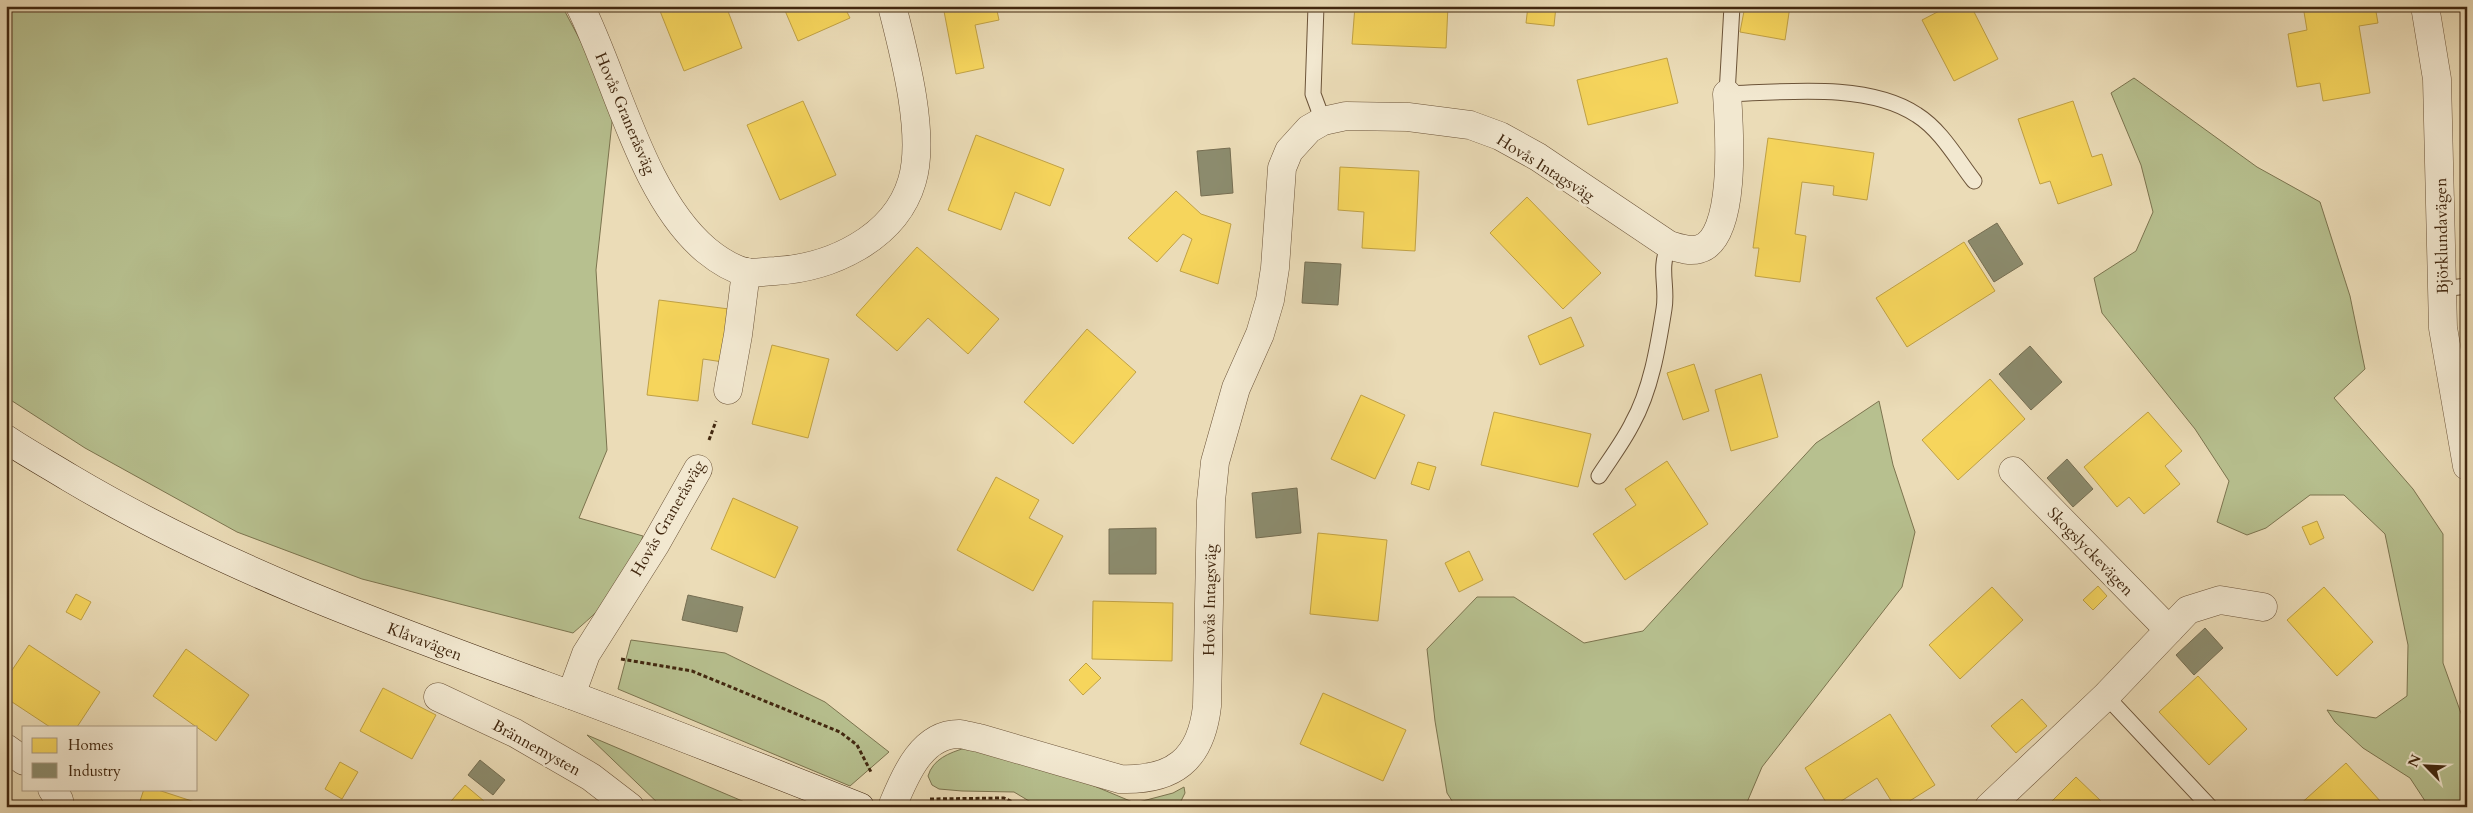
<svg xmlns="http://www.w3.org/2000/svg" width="2473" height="813" viewBox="0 0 2473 813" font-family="Cardo,serif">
<rect width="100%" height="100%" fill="#ebdcb7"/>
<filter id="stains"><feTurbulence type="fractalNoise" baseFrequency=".004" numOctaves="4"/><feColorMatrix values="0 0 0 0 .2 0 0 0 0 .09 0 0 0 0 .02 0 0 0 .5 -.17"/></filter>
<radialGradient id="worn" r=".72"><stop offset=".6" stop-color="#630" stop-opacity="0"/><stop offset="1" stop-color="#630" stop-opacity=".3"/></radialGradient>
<g fill="#b7c08f" stroke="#7c744f">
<path d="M6 6H562L614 104 596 270 607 450 579 518 643 536C626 585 611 600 573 633L362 579 237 532 85 448 6 397Z"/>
<polygon points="2134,78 2257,167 2320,202 2350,296 2365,369 2334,398 2413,489 2443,534 2443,663 2467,730 2467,807 2429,807 2410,778 2363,748 2335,722 2327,710 2376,718 2407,696 2408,645 2385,534 2344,495 2310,495 2266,528 2247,535 2217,522 2229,481 2195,429 2102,313 2094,278 2136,251 2153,212 2141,165 2111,93"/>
<polygon points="1879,401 1893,465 1915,532 1902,587 1762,767 1745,807 1456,807 1447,793 1435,721 1427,649 1477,597 1514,597 1584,643 1643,631 1816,443"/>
<polygon points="631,640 725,653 825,702 889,752 850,786 618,689"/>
<polygon points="587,735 747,803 756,807 662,807"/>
<path d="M965 748 1087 783 1135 803 1173 793 1184 787 1185 793 1178 807H1039L1014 792 962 791 939 789 932 785 928 776C933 759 949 753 965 748Z"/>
</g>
<g fill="#f6d55c" stroke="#c0a145">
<polygon points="658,6 726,6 742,48 684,71"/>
<polygon points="783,6 844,6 850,18 798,41"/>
<polygon points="943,6 996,6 999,20 975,25 984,68 956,74"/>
<polygon points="1355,6 1448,6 1446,48 1352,44"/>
<polygon points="1528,6 1556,6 1554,26 1526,23"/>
<polygon points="1745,6 1790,6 1785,40 1740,32"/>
<polygon points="1821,6 1854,6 1853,11"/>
<polygon points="1949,6 1971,6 1998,59 1954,81 1922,20"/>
<polygon points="2303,6 2375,6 2378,23 2359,26 2370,93 2323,101 2320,83 2297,87 2288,34 2307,30"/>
<polygon points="1667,58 1678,103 1588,125 1577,80"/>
<polygon points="803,101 836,175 780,200 747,125"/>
<polygon points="2073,101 2092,157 2102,154 2112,185 2058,204 2050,181 2040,184 2018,119"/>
<polygon points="976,135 1064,169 1050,206 1015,192 1001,230 948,210"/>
<polygon points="1768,138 1874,153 1867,200 1833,195 1834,186 1802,182 1795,234 1806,236 1800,282 1755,276 1759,248 1753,248"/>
<polygon points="1340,167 1419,171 1415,251 1362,248 1364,212 1338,210"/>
<polygon points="1176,191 1201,214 1231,224 1218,284 1180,271 1192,239 1183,234 1157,262 1128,238"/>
<polygon points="1527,197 1601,273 1563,309 1490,233"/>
<polygon points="1964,242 1995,291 1907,347 1876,298"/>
<polygon points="917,247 999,319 968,354 928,318 897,351 856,315"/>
<polygon points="659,300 729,309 723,362 703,359 698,401 647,395"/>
<polygon points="1571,317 1584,346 1540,365 1528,336"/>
<polygon points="1087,329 1136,372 1073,444 1024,402"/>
<polygon points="772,345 829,359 808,438 752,424"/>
<polygon points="1694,364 1709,411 1683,420 1667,373"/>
<polygon points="1761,374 1778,437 1731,451 1715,390"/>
<polygon points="1990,379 2025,419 1958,480 1922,440"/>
<polygon points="1361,395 1405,415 1375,479 1331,459"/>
<polygon points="1494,412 1591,434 1578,487 1481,465"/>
<polygon points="2148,412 2182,451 2165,466 2180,484 2144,514 2129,497 2117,507 2084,467"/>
<polygon points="1667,461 1708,524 1625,580 1593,534 1636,505 1625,489"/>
<polygon points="1418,462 1436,467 1429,490 1411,484"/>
<polygon points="996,477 1039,500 1029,518 1063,536 1033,591 957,550"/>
<polygon points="733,498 798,527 775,578 711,549"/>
<polygon points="2317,521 2324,538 2310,545 2302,527"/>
<polygon points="1318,533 1387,540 1378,621 1310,614"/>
<polygon points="1469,551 1483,580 1459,592 1445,563"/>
<polygon points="2098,586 2107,596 2093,610 2083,600"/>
<polygon points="1992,587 2023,620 1960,679 1929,645"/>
<polygon points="2324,587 2373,642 2337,676 2287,620"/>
<polygon points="76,594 91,602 81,620 66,612"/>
<polygon points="1093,601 1173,603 1172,661 1092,659"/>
<polygon points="29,645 100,692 77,727 50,727 6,698 6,679"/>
<polygon points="186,649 249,695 216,741 153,696"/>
<polygon points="1086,663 1101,678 1083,695 1069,680"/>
<polygon points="2198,676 2247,729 2209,765 2159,712"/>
<polygon points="383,688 436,715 412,759 360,731"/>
<polygon points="1323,693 1406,730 1383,781 1300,744"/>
<polygon points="2022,699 2047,726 2016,753 1991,726"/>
<polygon points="1890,714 1935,785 1900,807 1895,807 1877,778 1832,807 1829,807 1805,768"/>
<polygon points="340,762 358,772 342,799 325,789"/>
<polygon points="2346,763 2381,802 2376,807 2297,807"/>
<polygon points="2076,777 2101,801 2095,807 2046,807"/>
<polygon points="465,785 491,807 446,807"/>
<polygon points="144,789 155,789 201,804 200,807 138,807"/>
</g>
<g fill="#8c8c6e" stroke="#766e52">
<polygon points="1230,148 1233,193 1201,196 1197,151"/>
<polygon points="1997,223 2023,264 1994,282 1968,241"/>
<polygon points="1305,262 1341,264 1338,305 1302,303"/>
<polygon points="2030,346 2062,382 2031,410 1999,374"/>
<polygon points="2067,459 2093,489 2073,507 2047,478"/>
<polygon points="1297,488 1301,533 1256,538 1252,493"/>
<polygon points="1156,528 1156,574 1109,574 1109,529"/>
<polygon points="688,595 743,607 737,632 682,620"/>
<polygon points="2205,628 2223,648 2194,675 2176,655"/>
<polygon points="480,760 505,780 493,795 468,775"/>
</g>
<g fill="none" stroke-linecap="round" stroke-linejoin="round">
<g stroke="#6c5439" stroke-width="17">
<g id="lane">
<polyline points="1316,6 1313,94 1323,121"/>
<path d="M1732 6 1727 94C1784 92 1868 82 1917 115 1941 130 1957 159 1974 181"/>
<polyline points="2442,289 2467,286"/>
<path d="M1599 476C1610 459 1623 442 1632 424 1651 390 1658 347 1664 309 1668 286 1658 269 1669 245"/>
<polyline points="2106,696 2210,807"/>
</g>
</g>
<g stroke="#6c5439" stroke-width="29">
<g id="street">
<path d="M580 6C617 80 642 196 706 250 717 259 730 268 745 272 754 274 766 271 775 271 830 268 895 239 912 181 926 135 904 53 892 6"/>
<polyline points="2425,6 2437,79 2443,328 2467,466"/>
<polyline points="728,390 738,335 746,272"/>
<polyline points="2169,630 2188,610 2220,600 2263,607"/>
<polyline points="571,695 586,654 655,545 698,469"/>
<polyline points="438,697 515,733 591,777 630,807"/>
<polyline points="6,748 24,761"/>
<polyline points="52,789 59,800 60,807"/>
<path d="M892 807C904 778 921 733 960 734 966 735 973 737 979 738L1120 779C1173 781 1201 760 1207 706L1211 501 1215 462 1236 388 1260 334 1270 300 1275 268 1282 168 1289 151 1309 129 1323 121 1346 116 1408 117 1470 125 1500 136 1538 157 1669 245C1679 248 1689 252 1699 249 1738 239 1729 125 1727 94"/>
<polyline points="1989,807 2106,696 2169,630 2013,471"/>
</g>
</g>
<g stroke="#41270f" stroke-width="29">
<path id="secondary" d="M6 439C27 453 49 465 70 478 218 566 380 625 541 684 648 723 754 765 860 807"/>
</g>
<g stroke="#41270f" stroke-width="3" stroke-dasharray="4 2.5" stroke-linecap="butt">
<polyline points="709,440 716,421"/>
<polyline points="621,659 692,671 840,732 857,745 871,772"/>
<polyline points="930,799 1004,798 1023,807"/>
</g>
<use href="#lane" stroke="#f2e8d0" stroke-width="15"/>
<use href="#street" stroke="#f2e8d0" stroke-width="28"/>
<use href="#secondary" stroke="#f2e8d0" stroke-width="28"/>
</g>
<g text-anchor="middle" stroke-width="5" stroke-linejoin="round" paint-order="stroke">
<g font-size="16" fill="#41270f" stroke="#f2e8d0">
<text transform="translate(626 113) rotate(67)" y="6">Hovås Graneråsväg</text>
<text transform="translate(1546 167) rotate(32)" y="6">Hovås Intagsväg</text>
<text transform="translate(2441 236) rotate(-91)" y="6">Björklundavägen</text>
<text transform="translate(667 518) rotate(-60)" y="6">Hovås Graneråsväg</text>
<text transform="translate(2091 551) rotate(46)" y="6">Skogslyckevägen</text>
<text transform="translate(1209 600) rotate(-89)" y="6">Hovås Intagsväg</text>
<text transform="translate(425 641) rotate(21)" y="6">Klåvavägen</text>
<text transform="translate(537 747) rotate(29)" y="6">Brännemysten</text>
</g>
</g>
<rect width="2473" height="813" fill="none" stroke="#ebdcb7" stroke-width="25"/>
<rect x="8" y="8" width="2458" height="798" fill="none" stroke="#41270f" stroke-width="2.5"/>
<rect x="12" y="12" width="2448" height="788" fill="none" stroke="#41270f"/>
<rect x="22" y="726" width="175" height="65" fill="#f2e8d0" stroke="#ab9b83"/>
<rect x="32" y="738" width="25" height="15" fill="#f6d55c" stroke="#ab9b83"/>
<text x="68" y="750" font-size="15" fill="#41270f">Homes</text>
<rect x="32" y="763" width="25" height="15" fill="#8c8c6e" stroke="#ab9b83"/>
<text x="68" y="776" font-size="15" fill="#41270f">Industry</text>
<g transform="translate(2426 766) rotate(294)" stroke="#f2e8d0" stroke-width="4" paint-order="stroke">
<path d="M0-4L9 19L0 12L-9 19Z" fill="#41270f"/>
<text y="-8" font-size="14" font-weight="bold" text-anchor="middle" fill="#41270f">N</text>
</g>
<rect width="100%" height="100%" filter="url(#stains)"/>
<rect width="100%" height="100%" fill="url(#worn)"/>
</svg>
